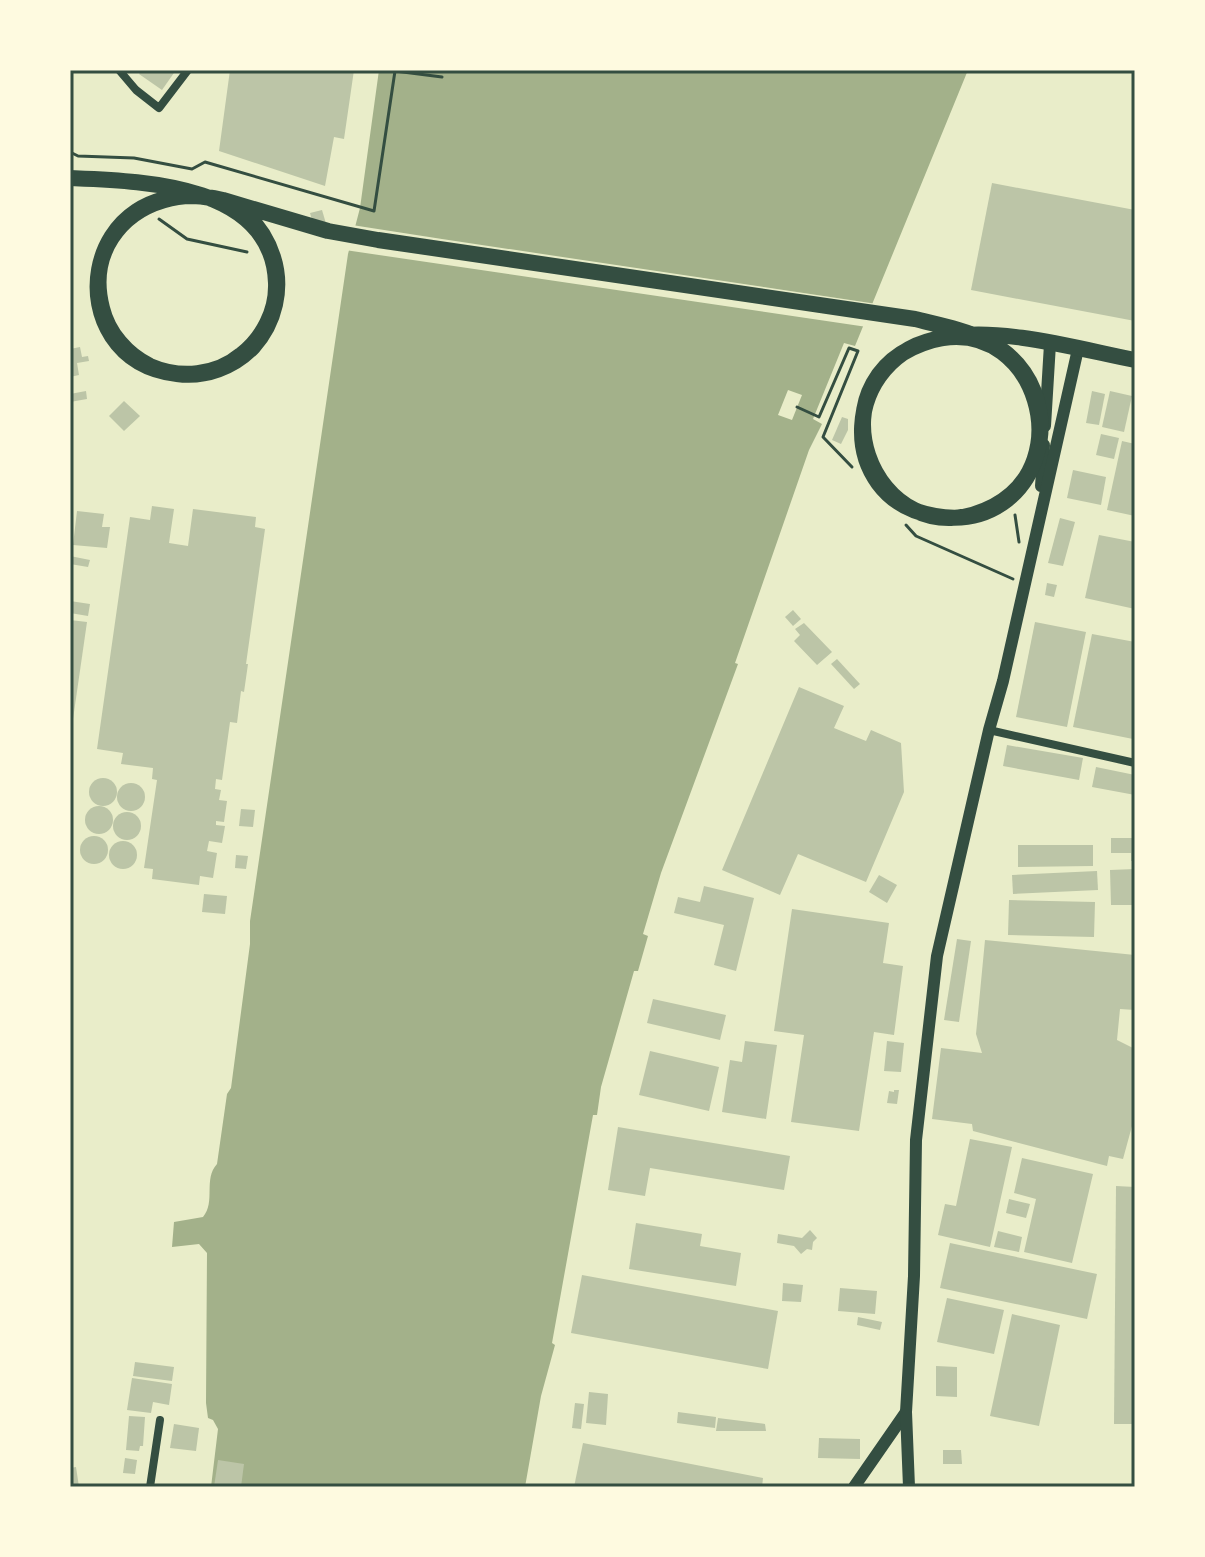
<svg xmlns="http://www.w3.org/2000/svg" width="1205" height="1557" viewBox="0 0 1205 1557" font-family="Ubuntu,sans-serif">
<rect width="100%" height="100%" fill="#e9edc9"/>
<path fill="#a3b18a" d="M379 70H968L855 346 844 343 813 419 822 424 809 450 735 663 738 664 661 873 643 934 648 936 638 971H634L601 1087 597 1115H593L552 1343 555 1345 541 1396 525 1487H211L218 1429 213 1420 208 1418 206 1403 207 1253 199 1244 172 1247 174 1222 203 1217C216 1202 203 1179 217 1164L227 1094 231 1088 250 944V921L348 254 360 208Z"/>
<g fill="#e9edc9">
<polygon points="352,225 442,239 877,304 867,327 345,250"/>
<polygon points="788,390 802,395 792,420 778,415"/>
</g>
<g fill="#bcc5a7">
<polygon points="142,70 176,70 162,90 139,74"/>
<polygon points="230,70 354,70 344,139 334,137 325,186 219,151"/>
<polygon points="992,183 1135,210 1135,321 971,290"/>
<polygon points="322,210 327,227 315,230 310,213"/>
<polygon points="80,347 82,357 88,356 89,361 77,363 79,375 70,377 70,349"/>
<polygon points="86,391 87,399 70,402 70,394"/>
<polygon points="1092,391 1105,394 1099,425 1086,423"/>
<polygon points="1110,391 1132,396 1124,432 1102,427"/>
<polygon points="124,401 140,416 124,431 109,416"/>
<polygon points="842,417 848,419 848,430 841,444 832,440"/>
<polygon points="1101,434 1119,438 1114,459 1096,455"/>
<polygon points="1122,441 1135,444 1135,516 1107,510"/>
<polygon points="1073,470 1106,477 1101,505 1067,498"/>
<polygon points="152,506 174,509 169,543 188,546 193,509 256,517 255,527 265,529 246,664 248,664 244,692 241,691 237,723 230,722 222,780 216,779 215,789 221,790 219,800 227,801 224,822 216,821 216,825 225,826 222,843 209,841 207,851 217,853 213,878 200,876 199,885 152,879 153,869 144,868 157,780 152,779 153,768 121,764 123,753 97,749 130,517 150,520"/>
<polygon points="77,511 104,514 102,527 110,527 107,548 73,545"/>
<polygon points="1060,518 1075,522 1063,566 1048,563"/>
<polygon points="1099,535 1135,542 1135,609 1085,598"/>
<polygon points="70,556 90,560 88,567 70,564"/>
<polygon points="1047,583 1057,585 1054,597 1045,595"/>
<polygon points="70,601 90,604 88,616 70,613"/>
<polygon points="793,610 801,619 793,626 785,617"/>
<polygon points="70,620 87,622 72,726 70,726"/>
<polygon points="1035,622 1086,632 1067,727 1016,717"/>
<polygon points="804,623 832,652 817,665 794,641 800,635 795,629"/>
<polygon points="1092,634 1135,642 1133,739 1073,727"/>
<polygon points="837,659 860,684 854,689 831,664"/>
<polygon points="799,687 844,706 834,728 866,741 871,730 901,743 904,792 866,882 798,854 780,895 722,870"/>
<polygon points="1007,745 1083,758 1079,780 1003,766"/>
<polygon points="1096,767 1135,775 1135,795 1092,787"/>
<circle cx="103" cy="792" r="14"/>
<circle cx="131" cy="797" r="14"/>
<circle cx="99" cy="820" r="14"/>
<polygon points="241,809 255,810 253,827 239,826"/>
<circle cx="127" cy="826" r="14"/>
<circle cx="94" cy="850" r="14"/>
<polygon points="1111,838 1135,838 1135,861 1131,861 1131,853 1111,853"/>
<circle cx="123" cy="855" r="14"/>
<polygon points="1018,845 1093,845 1093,866 1018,867"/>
<polygon points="236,855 248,856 246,869 235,868"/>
<polygon points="1135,869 1135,905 1111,905 1110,870"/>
<polygon points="1097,871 1098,890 1013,894 1012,875"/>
<polygon points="879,875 897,885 887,903 869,892"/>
<polygon points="704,886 754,898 736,971 714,965 724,925 674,913 678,897 700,902"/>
<polygon points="204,894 227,896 225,914 202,912"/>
<polygon points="1009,900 1095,902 1094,937 1008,935"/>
<polygon points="792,909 889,923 883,963 903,966 894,1035 874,1032 859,1131 791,1122 804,1035 774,1031"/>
<polygon points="957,939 971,941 959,1022 944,1020"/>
<polygon points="985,940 1135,955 1135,1010 1120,1009 1117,1040 1135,1049 1135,1115 1123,1159 1109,1156 1107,1166 973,1131 972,1124 932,1119 941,1048 982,1053 976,1034"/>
<polygon points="653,999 726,1015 720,1040 647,1023"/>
<polygon points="745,1041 777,1045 766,1119 722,1112 730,1060 742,1062"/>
<polygon points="887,1041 904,1043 901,1072 884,1071"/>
<polygon points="650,1051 719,1067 709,1111 639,1095"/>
<polygon points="894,1090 899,1090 897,1104 887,1103 889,1091 894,1092"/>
<polygon points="618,1127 790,1156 784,1190 650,1168 645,1196 608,1190"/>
<polygon points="970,1139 1012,1147 990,1247 938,1235 945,1204 956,1206"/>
<polygon points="1022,1158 1093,1174 1072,1263 1024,1252 1036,1199 1014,1193"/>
<polygon points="1116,1186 1135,1187 1135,1424 1114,1424"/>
<polygon points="1009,1199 1030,1204 1026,1218 1006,1213"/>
<polygon points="636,1223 702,1234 700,1246 741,1253 736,1286 629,1269"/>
<polygon points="810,1230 817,1238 813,1242 812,1250 807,1249 801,1254 794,1246 777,1243 778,1234 802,1238"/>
<polygon points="998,1231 1022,1237 1019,1252 994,1247"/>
<polygon points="950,1243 1097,1274 1087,1319 940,1288"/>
<polygon points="582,1275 778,1311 768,1369 571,1333"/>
<polygon points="783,1283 803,1285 801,1302 782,1301"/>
<polygon points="840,1288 877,1291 875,1314 838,1311"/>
<polygon points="947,1298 1004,1310 994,1354 937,1342"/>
<polygon points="1012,1314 1060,1325 1039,1426 990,1416"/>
<polygon points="858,1317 882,1322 880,1330 857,1325"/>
<polygon points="135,1362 174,1367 172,1381 133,1376"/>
<polygon points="936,1366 957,1367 957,1397 936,1396"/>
<polygon points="132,1378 172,1384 169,1405 153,1402 151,1413 127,1410"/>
<polygon points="589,1392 608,1394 606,1425 586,1423"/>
<polygon points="575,1403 584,1404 581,1429 572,1428"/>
<polygon points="678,1412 716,1417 715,1428 677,1423"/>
<polygon points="129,1416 145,1417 143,1446 140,1446 139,1451 126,1450"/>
<polygon points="718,1418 765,1424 766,1431 716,1431"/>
<polygon points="174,1424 199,1428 196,1451 170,1448"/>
<polygon points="819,1438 860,1439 860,1459 818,1458"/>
<polygon points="583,1443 763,1478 762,1487 574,1487"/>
<polygon points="943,1450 961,1450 962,1464 943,1464"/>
<polygon points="125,1458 137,1460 135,1474 123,1473"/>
<polygon points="218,1460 244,1464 241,1487 214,1487"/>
<polygon points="76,1467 79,1487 70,1487 70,1468"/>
</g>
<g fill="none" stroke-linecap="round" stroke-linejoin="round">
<g stroke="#344e41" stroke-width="3">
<polyline points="70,152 78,156 134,158 192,169 205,162 374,211 395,71 442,77"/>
<polyline points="159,219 187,239 247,252"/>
<polyline points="797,407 819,417 849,348 858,351 823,437 852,467"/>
<polyline points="1015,515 1019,542"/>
<polyline points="906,525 916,536 1013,579"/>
</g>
<g stroke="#344e41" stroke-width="8">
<polyline points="119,70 136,90 159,108 188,70"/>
<polyline points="989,730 1135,763"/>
<polyline points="150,1487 160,1420"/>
</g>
<g stroke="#344e41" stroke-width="12">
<polyline points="1045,426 1050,344"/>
<polyline points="1041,486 1044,445"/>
<polyline points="854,1487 906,1412"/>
<polyline points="909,1487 906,1412 914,1276 916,1140 937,956 989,730 1003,681 1078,349"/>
</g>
<path stroke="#344e41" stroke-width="16" d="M70 178C143 181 273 184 276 283 277 311 263 338 241 355 216 376 180 379 150 366 127 355 108 333 102 308 73 197 238 149 273 257 283 288 275 323 253 347 234 367 205 378 177 374 55 360 76 167 223 200L328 231 378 240 915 319C939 325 965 330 987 341 1081 389 1043 535 935 516 832 499 841 353 943 338 1036 324 1078 462 994 506 873 569 795 364 947 337 1003 327 1079 349 1135 360"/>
</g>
<rect width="1205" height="1557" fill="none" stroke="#fefae0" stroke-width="144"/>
<rect x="72" y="72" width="1061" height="1413" fill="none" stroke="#344e41" stroke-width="3"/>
</svg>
